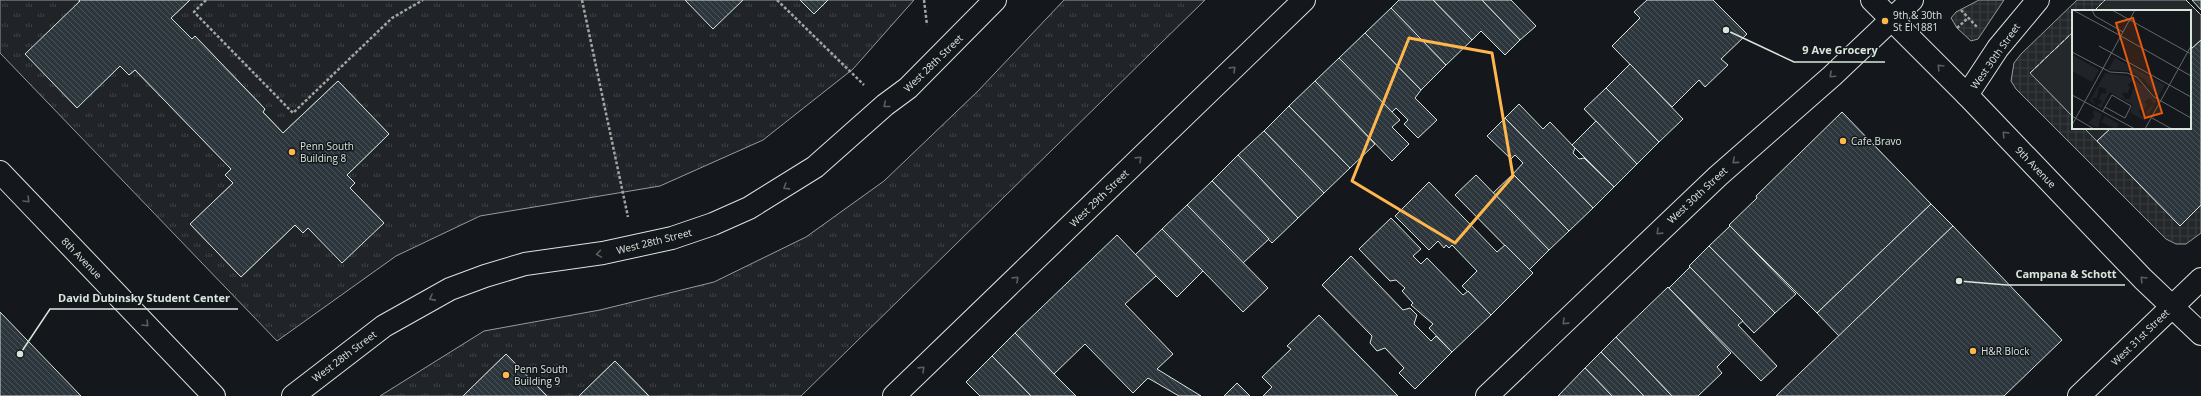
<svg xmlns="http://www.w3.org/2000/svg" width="2201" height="396" viewBox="0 0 2201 396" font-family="'Open Sans',sans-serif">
<defs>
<pattern id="grass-tufts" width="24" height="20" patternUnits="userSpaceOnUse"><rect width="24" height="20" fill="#202428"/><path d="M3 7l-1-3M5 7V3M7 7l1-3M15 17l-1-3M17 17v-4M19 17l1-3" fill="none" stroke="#404447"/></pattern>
<pattern id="plaza-grid" width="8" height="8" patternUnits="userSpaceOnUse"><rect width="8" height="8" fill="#24282b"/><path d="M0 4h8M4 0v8" fill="none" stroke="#393d3f"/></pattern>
<pattern id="building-back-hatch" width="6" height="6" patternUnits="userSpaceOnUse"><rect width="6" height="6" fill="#2c363c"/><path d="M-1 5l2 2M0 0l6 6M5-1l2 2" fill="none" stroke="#4a5358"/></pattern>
</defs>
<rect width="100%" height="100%" fill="#14181c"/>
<g fill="url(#grass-tufts)" stroke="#939e99">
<polygon points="0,0 79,0 77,107 120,66 129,75 135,70 231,169 225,175 233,183 190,224 241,277 295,225 308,228 384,223 350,188 355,183 347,175 389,134 338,81 283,133 263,112 265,109 195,36 192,39 171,18 190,0 800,0 814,14 828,0 914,0 853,69 763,140 660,186 480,216 396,256 277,341 0,53"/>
<polygon points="1064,0 1205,0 801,396 649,396 615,361 579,396 547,396 506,354 463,396 380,396 484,331 600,310 714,282 806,237 884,181 978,91"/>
</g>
<g fill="#24282b" stroke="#939e99">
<polygon points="2105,0 2186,0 2201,15 2201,40 2190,50 2190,11 2094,11"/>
<polygon points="2073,32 2073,117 2030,73"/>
<polygon points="2084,128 2111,128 2097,141"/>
</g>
<g fill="url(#plaza-grid)" stroke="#939e99">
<polygon points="1979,0 2004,0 1978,39 1971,41 1957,28 1951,18 1956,12"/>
<polygon points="2077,0 2105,0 2094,11 2073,11 2073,32 2030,73 2073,117 2073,128 2084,128 2180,226 2201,205 2201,233 2186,244 2176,244 2166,239 2016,89 2011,81 2014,63 2021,54"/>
</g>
<g fill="url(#building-back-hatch)" stroke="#d8e6dc">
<polygon points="79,0 190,0 171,18 192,39 195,36 265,109 263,112 283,133 338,81 389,134 347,175 355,183 350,188 384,223 342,263 308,228 303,233 295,225 241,277 190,224 233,183 225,175 231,169 135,70 129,75 120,66 77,108 25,54 80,1"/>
<polygon points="685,0 743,0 713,29"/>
<polygon points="800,0 828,0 814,14"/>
<polygon points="1399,0 1433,0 1472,40 1446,65 1391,8"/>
<polygon points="1433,0 1482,0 1520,40 1505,55 1481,31 1472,40"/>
<polygon points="1482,0 1511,0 1536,26 1520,40"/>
<polygon points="1647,0 1713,0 1747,34 1721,59 1728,65 1705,87 1699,80 1672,107 1612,46 1640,18 1634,12"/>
<polygon points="2192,0 2201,0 2201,10"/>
<polygon points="1391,8 1446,65 1421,90 1365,33"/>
<polygon points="1365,33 1421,90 1415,98 1437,120 1418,138 1404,124 1408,120 1396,108 1392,112 1339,58"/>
<polygon points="2201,40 2201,205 2180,226 2097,141 2111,128 2190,128 2190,50"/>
<polygon points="1339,58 1400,120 1392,127 1409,144 1392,161 1315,81"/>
<polygon points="1630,64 1683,119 1659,142 1606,88"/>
<polygon points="1315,81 1375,144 1350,168 1289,106"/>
<polygon points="1606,88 1659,142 1637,164 1584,109"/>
<polygon points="1519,104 1543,129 1550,122 1575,148 1573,153 1579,159 1584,158 1614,187 1593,208 1505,118"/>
<polygon points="1289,106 1350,168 1324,193 1264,131"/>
<polygon points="1842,112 1931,204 1817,313 1729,225 1757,198 1756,196"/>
<polygon points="1505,118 1593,208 1569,231 1513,174 1523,163 1515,155 1511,159 1487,136"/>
<polygon points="1596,121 1637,164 1614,187 1572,145"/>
<polygon points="1264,131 1324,193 1298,218 1238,155"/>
<polygon points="1238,155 1298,218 1272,243 1212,181"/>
<polygon points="1513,174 1569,231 1549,250 1493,193"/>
<polygon points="1476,175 1549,250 1529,270 1455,195"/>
<polygon points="1212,181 1269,239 1243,263 1187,205"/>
<polygon points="1429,182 1497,252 1505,245 1533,273 1491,315 1462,286 1477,271 1452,245 1449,248 1446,245 1444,248 1438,241 1429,250 1395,216"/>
<polygon points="1931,204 1953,226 1839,336 1817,313"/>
<polygon points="1187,205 1268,288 1243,312 1162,229"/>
<polygon points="1391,218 1421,249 1413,256 1421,264 1427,258 1463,295 1468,291 1491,315 1452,352 1429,328 1433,324 1411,305 1413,303 1402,291 1405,288 1396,280 1390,281 1359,249"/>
<polygon points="1730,226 1796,294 1775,313 1709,246"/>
<polygon points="1953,226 2062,340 2004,396 1776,396"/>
<polygon points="1162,229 1203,271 1177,297 1135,255"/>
<polygon points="1117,235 1156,276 1125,304 1173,354 1157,369 1201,396 1179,396 1148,378 1133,393 1085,344 1054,374 1015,333"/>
<polygon points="1709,246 1775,313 1754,333 1689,266"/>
<polygon points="1351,256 1403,310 1410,308 1417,315 1414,324 1431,341 1436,336 1452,352 1415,389 1399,373 1404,368 1385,348 1377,351 1370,343 1372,336 1322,285"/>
<polygon points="1690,267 1743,321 1738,325 1777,366 1761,381 1669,288"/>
<polygon points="1668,287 1731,353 1717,367 1722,373 1698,396 1672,396 1616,337"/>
<polygon points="0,312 81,396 0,396"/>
<polygon points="1319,315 1398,396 1263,396 1272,387 1262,377 1291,349 1287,346"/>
<polygon points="1015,333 1054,374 1076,396 1031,396 992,356"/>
<polygon points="1616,337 1668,392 1672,396 1644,396 1601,352"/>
<polygon points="1601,352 1644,396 1612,396 1585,368"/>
<polygon points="506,354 547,396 463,396"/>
<polygon points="992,356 1031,396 980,396 966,382"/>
<polygon points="615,361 649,396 579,396"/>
<polygon points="1585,368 1612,396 1558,396"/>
<polygon points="1237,383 1250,396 1224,396"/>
</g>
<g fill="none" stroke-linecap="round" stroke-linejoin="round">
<g stroke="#d8e6dc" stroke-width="24">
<g id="street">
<polyline points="293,396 384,326 450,289 485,276 525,264 603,253 672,238 713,224 749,208 815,167 885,105 908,88 995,0"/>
<polyline points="894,396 1304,0"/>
</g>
</g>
<g stroke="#d8e6dc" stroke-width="24">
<g id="secondary">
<polyline points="1872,0 1967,95 2143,279 2201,334"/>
<polyline points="1967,95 1998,48 2038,0"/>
<polyline points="0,172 214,396"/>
<polyline points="1487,396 1718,176 1832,76 1912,0"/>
<polyline points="2079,396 2201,279"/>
</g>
</g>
<g stroke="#9da8a2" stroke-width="2.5" stroke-dasharray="3 2" stroke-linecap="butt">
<polyline points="206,0 194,12 293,113 392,18 423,0"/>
<polyline points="582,0 628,217"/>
<polyline points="777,0 864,85"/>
<polyline points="924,0 927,25"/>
<polyline points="1961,10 1977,27"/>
<polyline points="1957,28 1968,18"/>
</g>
<use href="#street" stroke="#14181c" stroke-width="22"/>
<use href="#secondary" stroke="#14181c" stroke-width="22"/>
<g stroke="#d8e6dc" stroke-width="1" stroke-dasharray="5 2" stroke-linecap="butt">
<polyline points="2186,0 2201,15"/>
<polyline points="2094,11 2105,0"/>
<polyline points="2030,73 2073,32"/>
</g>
</g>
<defs><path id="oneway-chevron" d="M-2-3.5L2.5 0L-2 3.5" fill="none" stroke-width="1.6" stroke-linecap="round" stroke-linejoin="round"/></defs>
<g stroke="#59605f">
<use href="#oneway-chevron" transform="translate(1940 67) rotate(-134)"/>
<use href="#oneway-chevron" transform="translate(1233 69) rotate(-44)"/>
<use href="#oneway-chevron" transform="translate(1832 75) rotate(137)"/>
<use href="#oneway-chevron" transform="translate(886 105) rotate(141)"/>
<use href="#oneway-chevron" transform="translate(2005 134) rotate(-134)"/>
<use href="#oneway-chevron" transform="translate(1139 159) rotate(-44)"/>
<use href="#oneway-chevron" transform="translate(1735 161) rotate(139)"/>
<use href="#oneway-chevron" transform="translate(786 187) rotate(148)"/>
<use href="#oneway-chevron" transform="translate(27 200) rotate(46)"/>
<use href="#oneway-chevron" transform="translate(1659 232) rotate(136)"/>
<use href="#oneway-chevron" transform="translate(599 254) rotate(171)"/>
<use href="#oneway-chevron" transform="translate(1016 279) rotate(-44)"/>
<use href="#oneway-chevron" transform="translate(2143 279) rotate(-134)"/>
<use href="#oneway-chevron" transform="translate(432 298) rotate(152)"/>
<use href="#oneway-chevron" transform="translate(1565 322) rotate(136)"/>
<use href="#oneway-chevron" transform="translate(146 324) rotate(46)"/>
<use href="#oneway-chevron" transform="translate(922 369) rotate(-44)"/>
</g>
<path fill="none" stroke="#ffb74d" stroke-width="3" stroke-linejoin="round" d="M1409 38 1492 53 1513 176 1455 243 1352 181Z"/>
<g fill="#ffb74d" stroke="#14181c" stroke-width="1.5">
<circle cx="1885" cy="21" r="4"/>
<circle cx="1843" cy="141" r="4"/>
<circle cx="292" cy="152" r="4"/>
<circle cx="1973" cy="351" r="4"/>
<circle cx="506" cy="375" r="4"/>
</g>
<g text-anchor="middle" stroke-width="3" stroke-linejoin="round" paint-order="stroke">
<g font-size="10" fill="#d8e6dc" stroke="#14181c" text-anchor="start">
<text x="1893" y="19">9th &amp; 30th<tspan x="1893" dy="12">St El 1881</tspan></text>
<text x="1851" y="145">Cafe Bravo</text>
<text x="300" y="150">Penn South<tspan x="300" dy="12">Building 8</tspan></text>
<text x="1981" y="355">H&amp;R Block</text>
<text x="514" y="373">Penn South<tspan x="514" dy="12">Building 9</tspan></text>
</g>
<g font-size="10" fill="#d8e6dc" stroke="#14181c">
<text transform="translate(1995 56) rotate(-55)" y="4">West 30th Street</text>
<text transform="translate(933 63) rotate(-44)" y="4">West 28th Street</text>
<text transform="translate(2036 167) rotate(46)" y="4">9th Avenue</text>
<text transform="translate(1697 195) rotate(-43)" y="4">West 30th Street</text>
<text transform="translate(1099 198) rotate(-44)" y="4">West 29th Street</text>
<text transform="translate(654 241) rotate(-14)" y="4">West 28th Street</text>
<text transform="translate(82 258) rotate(46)" y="4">8th Avenue</text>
<text transform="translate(2140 337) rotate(-44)" y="4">West 31st Street</text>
<text transform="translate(344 356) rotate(-37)" y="4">West 28th Street</text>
</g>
</g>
<g transform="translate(2072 10)">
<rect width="119" height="119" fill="#14181c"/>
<path d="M43 48 93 75 86 87 73 70 64 64 56 61 36 60ZM33 63 56 66 73 77 84 91 73 111 58 102 61 95 38 82 29 98 18 91ZM61 71 65 77 61 79 58 89H53L50 84 52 82 55 83 58 77 55 75ZM27 77 33 78 35 82 33 84 30 83 27 89 30 91 28 94 24 95 20 89 25 87ZM78 88 82 94 74 101 75 106H70L67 101 69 99 72 100 75 94 72 92ZM22 100 30 104 26 118 16 113 23 106 21 104Z" fill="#202428" fill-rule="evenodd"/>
<path d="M0 45 27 60 20 72 0 61ZM44 66 61 68 55 75 58 77 55 83 52 82 48 88 37 81ZM33 106 47 114 44 119 29 112Z" fill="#202428"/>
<path fill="none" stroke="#626a69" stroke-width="1" d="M1 0 49 26M20 0 23 6 51 22M40 0 119 44M49 26 119 66M27 36 119 87M0 42 38 62 55 63 65 67 82 87 119 108M0 85 63 119M31 101 33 97 40 85 59 96 53 108 33 97M0 106 22 119M80 108 100 119M0 115 63 0M73 119 119 36"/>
<path fill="#e8590c" fill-opacity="0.15" stroke="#e8590c" stroke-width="2" d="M61 8 90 103 73 108 44 13Z"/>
<rect width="119" height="119" fill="none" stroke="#d8e6dc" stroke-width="2"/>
</g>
<path fill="none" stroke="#d8e6dc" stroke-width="1.5" d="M1726 30L1794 62H1885M1959 281L2007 285H2125M20 354L50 309H238"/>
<g fill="#d8e6dc" stroke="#14181c" stroke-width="1.5">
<circle cx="1726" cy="30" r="4"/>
<circle cx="1959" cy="281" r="4"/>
<circle cx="20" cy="354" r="4"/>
</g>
<g font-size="11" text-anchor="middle" font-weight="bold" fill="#d8e6dc" stroke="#14181c" stroke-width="3" stroke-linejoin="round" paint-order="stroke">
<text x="1840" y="54">9 Ave Grocery</text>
<text x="2066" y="278">Campana &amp; Schott</text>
<text x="144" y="302">David Dubinsky Student Center</text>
</g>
</svg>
